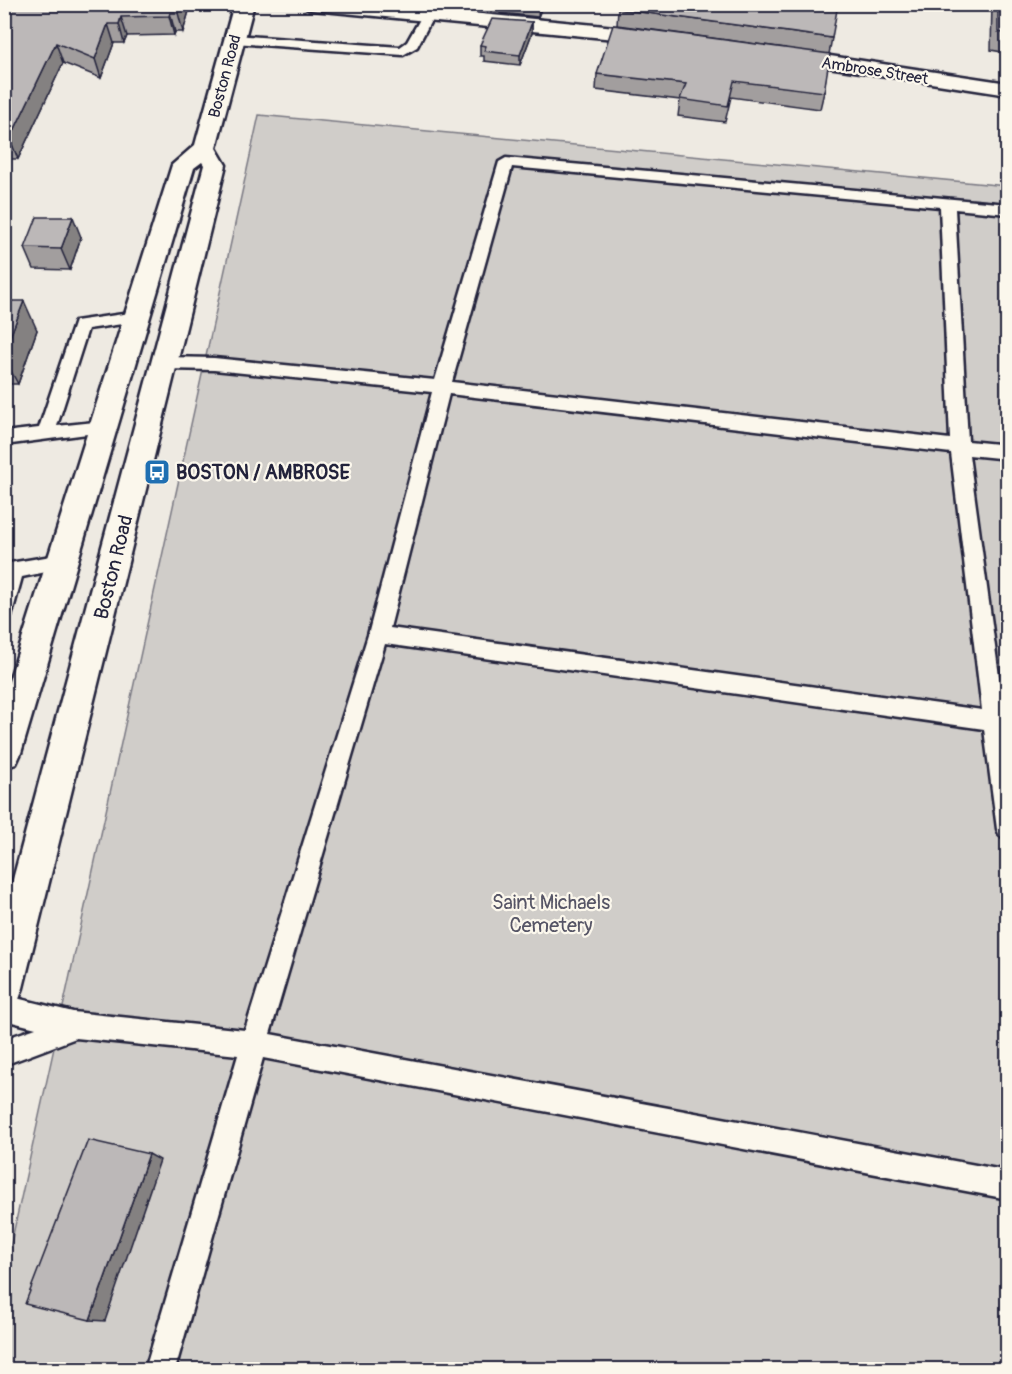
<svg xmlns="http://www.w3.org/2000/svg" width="1012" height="1374" viewBox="0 0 1012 1374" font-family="Pangolin,sans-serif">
<rect width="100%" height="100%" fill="#eeeae2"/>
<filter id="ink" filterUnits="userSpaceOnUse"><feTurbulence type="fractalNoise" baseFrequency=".0167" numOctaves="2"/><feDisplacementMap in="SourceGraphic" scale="12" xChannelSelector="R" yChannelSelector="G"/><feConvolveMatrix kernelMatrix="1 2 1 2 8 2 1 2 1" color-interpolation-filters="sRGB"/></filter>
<g filter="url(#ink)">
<polygon fill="#d0cdc9" stroke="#797882" stroke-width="1.5" points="259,115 1007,186 1007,1369 5,1370 5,1271"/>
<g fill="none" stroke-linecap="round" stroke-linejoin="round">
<g stroke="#22223b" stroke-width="5">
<g id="service">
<polygon points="428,11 434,15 417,47 403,55 234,43 228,39 234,35 400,47 407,42 424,12"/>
<path d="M506 158 1008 204V214L955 209 968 441 1008 445V459L969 455 1004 713 1008 714V839L1000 836 997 829 984 729 385 644 270 1034 1008 1171V1199L263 1058 175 1370H145L238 1055 76 1038 4 1065V1039L36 1028 4 1020V995L73 1012 245 1030 368 635 432 392 214 370 166 369 160 367 158 363 160 359 166 357 214 358 435 380 499 162ZM512 167 940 207 950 439 452 382ZM449 394 951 453 982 710 390 628Z"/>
<polygon points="137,312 143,313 145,317 143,321 88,329 57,426 104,421 110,423 113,427 110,431 4,445 4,432 39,428 75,321"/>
<polygon points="63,554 70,557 73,562 70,567 22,577 11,617 4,619 4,564"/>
</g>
</g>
<g stroke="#22223b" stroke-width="5">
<g id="minor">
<polygon points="304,4 380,4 656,31 663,33 666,37 663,41 656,43 313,10 306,8"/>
<polygon points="784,49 1008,83 1008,95 777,59 774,55 777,51"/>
</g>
</g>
<g stroke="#22223b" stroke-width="5">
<polygon id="primary" points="234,4 254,4 216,148 226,165 23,988 18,1002 4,1007 4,913 204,165 202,162 194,168 21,753 16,764 4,768 4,697 172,165 195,145"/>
</g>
<use href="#service" fill="#fbf7ec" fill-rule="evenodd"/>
<use href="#minor" fill="#fbf7ec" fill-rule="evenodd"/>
<use href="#primary" fill="#fbf7ec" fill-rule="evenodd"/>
</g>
<g fill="#a29e9e" stroke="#22223b" stroke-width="1.5">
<polygon points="4,4 191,4 183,32 175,32 174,35 127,36 124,43 114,43 101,78 63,63 18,159 4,159"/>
<polygon points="500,4 543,4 538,17 500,13"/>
<polygon points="992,4 1008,4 1008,53 991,50"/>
<polygon points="618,9 832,38 829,54 824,92 820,109 731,97 725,122 678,116 680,100 596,90 597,74 786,48 617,25"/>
<polygon points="532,22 532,33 520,65 484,61 484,56 480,56 480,45"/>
<polygon points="81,237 70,270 34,269 25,248"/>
<polygon points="4,301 37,330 18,384 4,384"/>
</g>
<g fill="#848181" stroke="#22223b" stroke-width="1.5">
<polygon points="180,4 191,4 183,32 178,13"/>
<polygon points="539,4 543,4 538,17 539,6"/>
<polygon points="170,13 175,32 174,35 169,16"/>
<polygon points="121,17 127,36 124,43 119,24"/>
<polygon points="532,22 532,33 520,65 520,55"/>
<polygon points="108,24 114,43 101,78 95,59"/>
<polygon points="56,43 63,63 18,159 10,139"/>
<polygon points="73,217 81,237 70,270 61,249"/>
<polygon points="24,301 37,330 18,384 4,358 4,352"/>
<polygon points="4,486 7,491 4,525"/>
<polygon points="149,1154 160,1160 105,1321 90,1320"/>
</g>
<g fill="#bcb8b8" stroke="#22223b" stroke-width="1.5">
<polygon points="4,4 180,4 178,13 170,13 169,16 121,17 119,24 108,24 95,59 56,43 10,139 4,139"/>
<polygon points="519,4 539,4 539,6"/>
<polygon points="620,4 838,4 832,38 618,9"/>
<polygon points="998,4 1008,4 1008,34 998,32"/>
<polygon points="492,19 532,22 520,55 484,51 486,46 480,45"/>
<polygon points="613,25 830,54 824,92 734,81 728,106 680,99 686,84 597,74"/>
<polygon points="37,217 73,217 61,249 25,248"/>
<polygon points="4,301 24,301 4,352"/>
<polygon points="88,1140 149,1154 90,1320 25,1304"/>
</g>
</g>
<defs>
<g id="bus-square" transform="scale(1.35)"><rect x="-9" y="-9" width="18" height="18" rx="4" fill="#1f6fb2" stroke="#fbf7ec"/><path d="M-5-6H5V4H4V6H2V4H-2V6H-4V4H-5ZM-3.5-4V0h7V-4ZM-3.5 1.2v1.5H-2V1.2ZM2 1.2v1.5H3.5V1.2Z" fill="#fff"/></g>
</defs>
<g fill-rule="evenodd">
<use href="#bus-square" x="157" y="472"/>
</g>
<g text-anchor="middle" stroke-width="4.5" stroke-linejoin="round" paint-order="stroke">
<g font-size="16" fill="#22223b" stroke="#fbf7ec">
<text transform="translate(875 70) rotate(9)" y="6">Ambrose Street</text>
<text transform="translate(224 76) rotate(-75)" y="6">Boston Road</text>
</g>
<g font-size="20" font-weight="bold" fill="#22223b" stroke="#fbf7ec" text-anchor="start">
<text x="176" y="479">BOSTON / AMBROSE</text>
</g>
<g font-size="20" fill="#22223b" stroke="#fbf7ec">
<text transform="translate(113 567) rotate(-76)" y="7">Boston Road</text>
</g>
<g font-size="20" fill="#565566" stroke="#fbf7ec">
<text x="551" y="909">Saint Michaels<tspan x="551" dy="23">Cemetery</tspan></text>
</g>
</g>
<rect width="1012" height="1374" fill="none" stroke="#fbf7ec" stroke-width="24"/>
<rect x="12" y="12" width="988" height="1350" fill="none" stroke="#22223b" stroke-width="2" filter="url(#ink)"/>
</svg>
